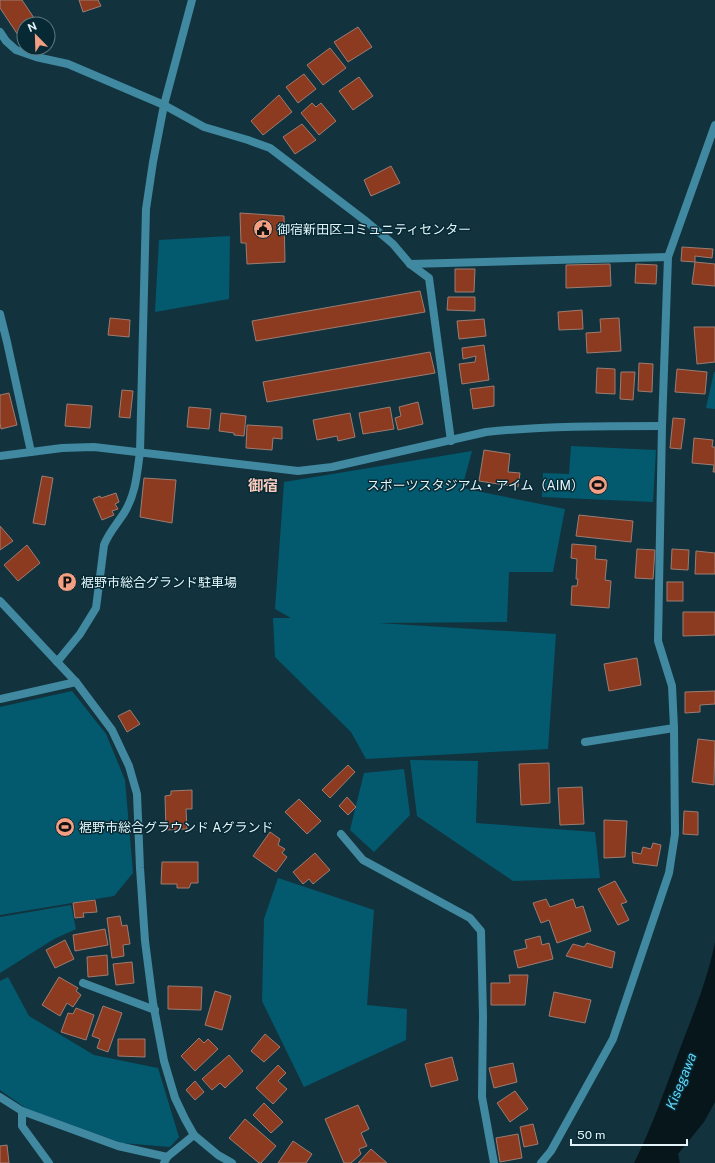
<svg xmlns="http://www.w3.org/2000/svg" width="715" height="1163" viewBox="0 0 715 1163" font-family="'Public Sans','Noto Sans JP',sans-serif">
<rect width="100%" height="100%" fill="#12333e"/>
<g fill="#035a6f">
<polygon points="230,236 229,299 155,312 159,240"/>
<polygon points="714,372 715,372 715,409 706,408"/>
<polygon points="571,446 656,450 653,502 542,497 543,473 569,474"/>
<polygon points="472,451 462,488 565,509 553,572 509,572 507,622 378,623 556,634 548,749 366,759 351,732 275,657 273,618 291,618 275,609 284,482"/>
<polygon points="72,691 106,734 125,780 133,873 114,896 0,915 0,707"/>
<polygon points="410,760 478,761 476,823 595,832 600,878 513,881 417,816"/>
<polygon points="404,769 410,815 374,852 350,830 364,773"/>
<polygon points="278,878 374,910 367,1005 407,1009 406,1040 304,1087 262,1001 264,919"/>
<polygon points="71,905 76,929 54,939 0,973 0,917"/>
<polygon points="8,977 29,1016 94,1055 158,1068 179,1137 170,1147 122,1143 27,1109 0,1090 0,981"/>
</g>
<path fill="#07161b" d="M715 942V1102L704 1122 678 1154 680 1163H634C653 1125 666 1086 681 1046 694 1012 708 978 715 942Z"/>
<g fill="#8c3b20" stroke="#9c7c72">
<polygon points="0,0 22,0 38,24 24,24 24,35 20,38 0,8"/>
<polygon points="79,0 98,0 101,6 83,12"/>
<polygon points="358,27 372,47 348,62 334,42"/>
<polygon points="330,48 346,68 323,85 307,65"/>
<polygon points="304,74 316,89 298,103 286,87"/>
<polygon points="359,77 373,96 353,110 339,91"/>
<polygon points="279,95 292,112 263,135 251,121"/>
<polygon points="312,103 316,107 321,103 336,121 319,135 301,113"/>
<polygon points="302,124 316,140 295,154 283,137"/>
<polygon points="391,166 400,183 371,196 364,180"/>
<polygon points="240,213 284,216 285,262 247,264 246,243 241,243"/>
<polygon points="682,247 713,249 712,258 695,256 695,262 681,261"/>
<polygon points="695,262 715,264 715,286 692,284"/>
<polygon points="610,264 611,286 566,288 566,265"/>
<polygon points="636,264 657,265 656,284 635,283"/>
<polygon points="455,269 475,269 474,292 455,292"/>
<polygon points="420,291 425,312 256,341 252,321"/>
<polygon points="448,297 475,297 475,311 447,310"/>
<polygon points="582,310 583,329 559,330 558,312"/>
<polygon points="110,318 130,320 129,337 108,335"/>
<polygon points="619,318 621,351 587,353 586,333 601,332 600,319"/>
<polygon points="484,319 486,336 459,339 457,321"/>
<polygon points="694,327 715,327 715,362 697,364"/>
<polygon points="484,345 489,380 462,384 459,364 475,362 476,356 463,359 462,348"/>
<polygon points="430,352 435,373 267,402 263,382"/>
<polygon points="639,363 653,364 652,392 638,391"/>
<polygon points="597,368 615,369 615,394 596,393"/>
<polygon points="677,369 707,372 705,394 675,392"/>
<polygon points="621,372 635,372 633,400 620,399"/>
<polygon points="494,386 494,406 473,409 470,389"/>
<polygon points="122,390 133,391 130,418 119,417"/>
<polygon points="9,393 17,425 1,429 0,423 0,395"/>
<polygon points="418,402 423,424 398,430 395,418 401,416 399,407"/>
<polygon points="67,404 92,406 90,428 65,426"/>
<polygon points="189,407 211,409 209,429 187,427"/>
<polygon points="390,407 394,429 363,434 359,413"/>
<polygon points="221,413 246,416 244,436 234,435 234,433 219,431"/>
<polygon points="350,413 355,437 338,441 337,436 317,440 313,420"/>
<polygon points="673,418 685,419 681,449 670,448"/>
<polygon points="247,425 282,427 282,439 273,438 272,450 246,448"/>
<polygon points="694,438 713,440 712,447 715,447 715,472 713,472 714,465 692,463"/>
<polygon points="484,450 510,454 508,472 520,473 518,487 479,481"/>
<polygon points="42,476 53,478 45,525 33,523"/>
<polygon points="144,478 176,480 172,523 140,517"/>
<polygon points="116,493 119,502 115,504 118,509 112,511 114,515 102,520 93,499 100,496 101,498"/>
<polygon points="579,515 633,521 631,542 576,536"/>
<polygon points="0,526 13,541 0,550"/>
<polygon points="572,544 596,546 595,559 607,560 605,580 611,581 609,608 571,605 572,586 577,586 578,579 576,579 577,559 571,558"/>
<polygon points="27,545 40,563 18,581 4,565"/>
<polygon points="637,549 655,550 653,579 635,578"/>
<polygon points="672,549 689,550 688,570 671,569"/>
<polygon points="696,551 715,553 715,574 695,574"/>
<rect x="667" y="582" width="16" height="19"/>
<polygon points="683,612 715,612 715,635 683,636"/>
<polygon points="637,658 641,685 609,691 604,664"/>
<polygon points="715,691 715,704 700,705 700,712 685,713 685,692"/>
<polygon points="130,710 140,724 127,732 118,716"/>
<polygon points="698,739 715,741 714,785 692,782"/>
<polygon points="549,763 550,803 521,805 519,764"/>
<polygon points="348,765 355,772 330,798 322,790"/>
<polygon points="582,787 584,824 560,825 558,788"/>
<polygon points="192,790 192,809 186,809 187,829 166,830 165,796 171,795 171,791"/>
<polygon points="347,797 356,807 348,815 339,806"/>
<polygon points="299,799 321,821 307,834 285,812"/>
<polygon points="684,811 698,812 698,835 683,834"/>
<polygon points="604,820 627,821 625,857 604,858"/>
<polygon points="270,832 280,839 278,845 285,849 282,853 287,857 276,872 253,856"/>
<polygon points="653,843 661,845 657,866 633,863 632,852 641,854 643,847 651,849"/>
<polygon points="315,853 330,870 313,884 309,879 303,884 293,872"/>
<polygon points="162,862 198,862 198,883 191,883 189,888 177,888 177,884 161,884"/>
<polygon points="615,881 627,902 621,904 629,920 618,925 598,889"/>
<polygon points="546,899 550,907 573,899 576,908 583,906 591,931 557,943 549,920 541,923 533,903"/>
<polygon points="95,900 97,912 83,913 84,917 75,918 73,903"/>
<polygon points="120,916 122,926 127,925 130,944 123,945 124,956 112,958 107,918"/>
<polygon points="105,929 108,945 75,951 73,935"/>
<polygon points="540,936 542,945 549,943 553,959 518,968 514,951 527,948 525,940"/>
<polygon points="65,940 74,959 55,968 46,950"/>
<polygon points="587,943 615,952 612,968 566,956 573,944 584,947"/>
<polygon points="107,955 108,975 88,977 87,957"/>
<polygon points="132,962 134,983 116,985 113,964"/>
<polygon points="509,975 528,975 525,1005 491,1005 491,983 510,983"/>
<polygon points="59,977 78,988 76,991 81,995 73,1007 67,1003 60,1016 42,1005"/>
<polygon points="168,986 202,987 201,1010 168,1009"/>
<polygon points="215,991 231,996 222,1030 205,1025"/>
<polygon points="554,992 591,1000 585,1023 549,1016"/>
<polygon points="103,1006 122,1013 108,1052 97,1048 100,1039 92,1036"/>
<polygon points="76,1008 94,1015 86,1040 61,1032 68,1013 73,1014"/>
<polygon points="265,1034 280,1047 264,1062 251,1051"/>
<polygon points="199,1038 204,1043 208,1039 218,1049 195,1071 181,1056"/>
<polygon points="118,1039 145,1039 145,1057 118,1056"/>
<polygon points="229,1055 243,1071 225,1088 220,1083 212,1090 202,1079"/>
<polygon points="452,1057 458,1080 431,1087 425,1064"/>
<polygon points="513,1063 517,1082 494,1088 489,1068"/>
<polygon points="278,1065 286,1073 278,1081 287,1089 273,1104 256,1088"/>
<polygon points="195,1081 204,1092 195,1100 186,1090"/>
<polygon points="515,1091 528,1109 510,1122 497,1103"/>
<polygon points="264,1103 283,1122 271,1133 253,1115"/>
<polygon points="358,1105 369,1129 361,1133 367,1146 359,1149 361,1154 351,1163 344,1163 325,1119"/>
<polygon points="245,1119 276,1146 261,1163 259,1163 229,1138"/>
<polygon points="533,1124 538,1144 524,1147 520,1127"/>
<polygon points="518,1134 522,1158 500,1162 496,1138"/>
<polygon points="293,1141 312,1154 306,1163 278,1163"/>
<polygon points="7,1145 9,1163 0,1163 0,1146"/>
<polygon points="371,1149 387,1163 358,1163"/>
</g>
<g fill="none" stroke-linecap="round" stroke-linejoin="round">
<g stroke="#4089a0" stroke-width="8">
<polyline points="0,32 6,41 16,50 36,57 68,64 164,105 204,127 248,140 270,148 367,222 393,244 410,264 429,278 451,441"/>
<polyline points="410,264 668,257"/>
<polyline points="0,314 7,342 31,452"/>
<polyline points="0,601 76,682 112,730 129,766 137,794 140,868 145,941 153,1003 164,1061 175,1098 185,1119 194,1135 218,1155 232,1163"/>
<path d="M57 662 80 634 96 608 104 545C109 532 117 524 124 513 136 494 137 473 140 452"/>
<polyline points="0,699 76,682"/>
<polyline points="585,742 674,728"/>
<polyline points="341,834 363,860 470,918 481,931 483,1016 482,1097 494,1163"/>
<polyline points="83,983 155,1010"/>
<polyline points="0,1097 22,1111 118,1146 167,1157"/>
<polyline points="22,1111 22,1126 49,1163"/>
<polyline points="164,1163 167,1157 194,1135"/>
<polyline points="541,1163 551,1151 613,1039 669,873 675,834 674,728 672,686 658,641 662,426 668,257 715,125"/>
</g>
<g stroke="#4089a0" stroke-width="8">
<polyline points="140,452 146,209 153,162 164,105 192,0"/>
<path d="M0 456 62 448 94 447 298 471 332 467 486 432C544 426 604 426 662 426"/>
</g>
</g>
<defs>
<g id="civic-disc" transform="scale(1)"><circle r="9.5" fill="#f39f84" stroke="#072933"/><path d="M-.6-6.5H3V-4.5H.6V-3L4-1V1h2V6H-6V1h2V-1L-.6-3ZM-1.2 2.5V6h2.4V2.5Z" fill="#111"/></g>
<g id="stadium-disc" transform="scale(1)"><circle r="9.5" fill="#f39f84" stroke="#072933"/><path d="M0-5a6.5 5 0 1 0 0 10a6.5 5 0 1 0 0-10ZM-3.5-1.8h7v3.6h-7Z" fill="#111"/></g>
<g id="parking-disc" transform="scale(1)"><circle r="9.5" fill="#f39f84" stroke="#072933"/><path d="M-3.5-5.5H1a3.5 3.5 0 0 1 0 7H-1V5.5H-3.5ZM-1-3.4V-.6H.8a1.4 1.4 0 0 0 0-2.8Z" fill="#111"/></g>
</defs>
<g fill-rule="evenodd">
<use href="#civic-disc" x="263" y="229"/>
<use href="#stadium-disc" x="598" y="485"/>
<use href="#parking-disc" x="67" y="582"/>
<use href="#stadium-disc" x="65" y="827"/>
</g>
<g text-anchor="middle" stroke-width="3" stroke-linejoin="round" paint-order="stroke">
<g font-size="13" fill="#e2f4fa" stroke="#072933" text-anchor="start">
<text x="277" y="234">御宿新田区コミュニティセンター</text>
<text x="584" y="490" text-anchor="end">スポーツスタジアム・アイム（AIM）</text>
<text x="81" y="587">裾野市総合グランド駐車場</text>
<text x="79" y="832">裾野市総合グラウンド Aグランド</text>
</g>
<g font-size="14" font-style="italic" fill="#60d8fc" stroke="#072933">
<text transform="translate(681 1081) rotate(-68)" y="5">Kisegawa</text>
</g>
<g font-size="15" font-weight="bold" fill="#fccbbc" stroke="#072933">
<text x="263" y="491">御宿</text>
</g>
</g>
<g transform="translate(36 36) rotate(337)"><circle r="19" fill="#072933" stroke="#5f7a83"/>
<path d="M0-3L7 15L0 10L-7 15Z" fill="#f39f84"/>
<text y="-6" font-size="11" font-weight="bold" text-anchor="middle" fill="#e2f4fa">N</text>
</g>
<path d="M571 1139v6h116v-6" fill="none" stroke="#e2f4fa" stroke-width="2"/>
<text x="577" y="1139" font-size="12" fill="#e2f4fa" stroke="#072933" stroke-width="3" paint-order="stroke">50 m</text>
</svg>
